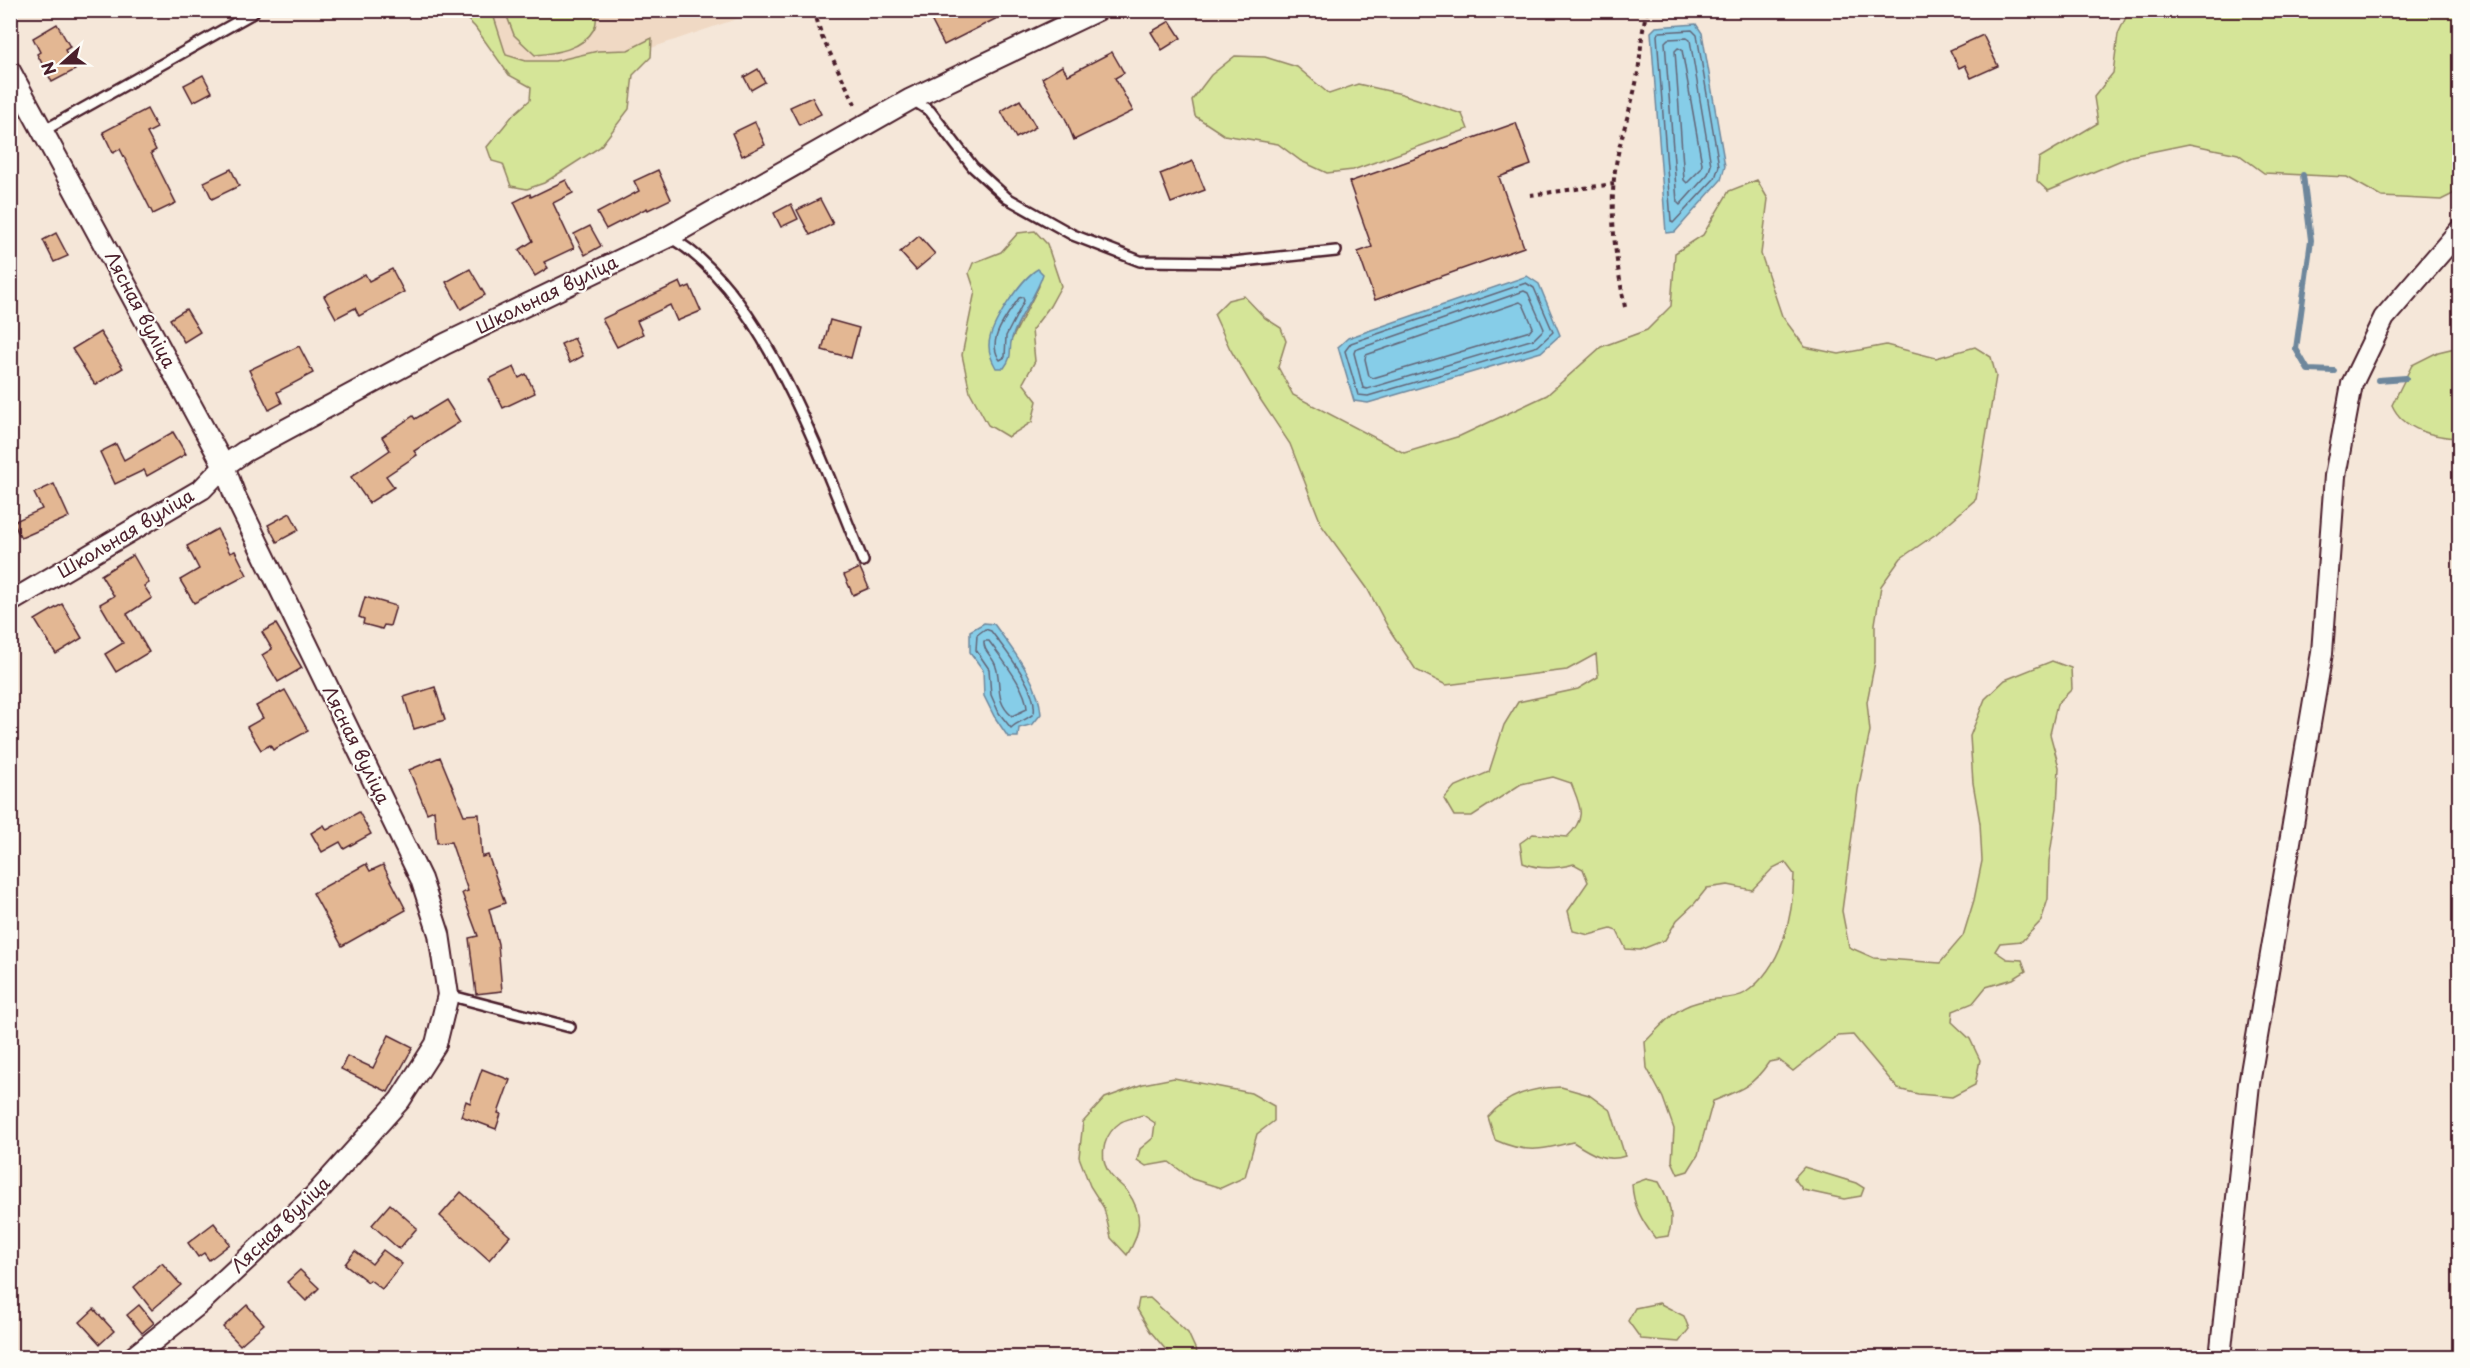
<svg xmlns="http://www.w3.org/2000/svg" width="2470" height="1368" viewBox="0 0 2470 1368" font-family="'Playpen Sans',sans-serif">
<rect width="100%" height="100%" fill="#f5e7d9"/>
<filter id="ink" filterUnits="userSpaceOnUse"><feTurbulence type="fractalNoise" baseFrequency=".0167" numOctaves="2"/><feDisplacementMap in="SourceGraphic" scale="12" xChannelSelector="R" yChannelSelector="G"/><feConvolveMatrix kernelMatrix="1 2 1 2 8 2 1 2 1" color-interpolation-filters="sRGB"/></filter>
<g filter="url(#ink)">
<polygon fill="#f0d9c4" points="489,11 760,11 607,63 512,71"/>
<g fill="#d5e598" stroke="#908262" stroke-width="1.5" fill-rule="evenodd">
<polygon points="459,11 492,11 506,55 526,61 555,61 598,51 628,50 652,38 651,57 633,75 629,109 600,147 544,183 527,189 511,186 503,164 492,161 487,147 513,115 530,100 531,87 509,75 475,27"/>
<path d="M505 11H597C596 16 597 24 594 29 582 50 556 53 535 55L514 35Z"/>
<polygon points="2129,11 2459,11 2459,191 2441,200 2382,197 2347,177 2264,173 2238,154 2189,144 2131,156 2048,191 2037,181 2039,158 2098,123 2094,97 2113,73 2118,34"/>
<polygon points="1235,56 1265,57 1297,67 1329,94 1358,84 1402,94 1462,114 1468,129 1353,170 1327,173 1301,161 1278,144 1224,135 1195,116 1192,100 1211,75"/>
<path d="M1757 180 1768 199 1761 254 1782 316 1805 347 1839 354 1886 345 1936 358 1975 347 1991 357 1996 376 1976 499 1936 534 1901 558 1881 586 1875 624V662L1867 702 1870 731 1858 790 1842 911 1849 947 1874 958 1940 963 1963 936 1974 900 1982 861 1980 823 1973 783 1970 736 1985 699 2005 680 2052 661 2071 668 2072 689 2057 704 2050 734 2059 767 2057 808 2049 861 2048 899 2041 921 2022 941 2000 943 1995 951 2007 959 2022 960 2026 971 2013 979 1986 987 1973 1003 1953 1011 1952 1022 1970 1039 1980 1060 1975 1085 1952 1097 1918 1094 1898 1089 1853 1035 1837 1036 1793 1071 1779 1060 1769 1062C1752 1087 1741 1090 1713 1101L1698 1155 1688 1171 1678 1174 1672 1161 1674 1129 1663 1098 1647 1068 1645 1042C1667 1020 1676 1005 1708 1000 1719 998 1736 999 1745 993 1783 967 1793 916 1794 874L1785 862 1773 868 1752 890 1728 885 1707 888 1695 903 1677 920 1665 940 1640 950 1626 949 1617 931 1611 929 1589 935 1573 931 1568 911 1588 882 1583 869 1574 864C1556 869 1540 870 1523 863L1520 843 1533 834 1567 837C1588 817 1580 806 1571 783L1553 777 1521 784 1472 816H1454L1444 799 1454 787 1489 772 1504 725 1518 702 1578 689 1598 677 1596 654 1567 670 1446 685 1416 670 1389 629 1367 588 1322 526 1290 444 1258 396 1230 349 1214 314 1228 300 1244 296 1265 318 1281 328 1286 341 1278 367 1293 395 1404 453 1460 436 1547 395 1601 347 1647 330 1671 306 1675 253 1703 235 1729 191Z"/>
<path d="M1035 231 1047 244 1061 286 1050 306 1032 330 1035 361 1023 383 1037 401 1032 422 1008 437 988 425 970 392 962 355 975 291 969 273 973 263 1001 252 1018 233ZM1038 269 1039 286 1012 339Z"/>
<path d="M2459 347V438C2434 437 2403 430 2392 405L2412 365 2438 352Z"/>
<path d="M1174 1078 1251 1093 1274 1106V1121L1257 1134 1245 1177 1221 1188 1192 1179 1169 1162 1146 1166 1137 1160 1140 1149 1153 1138 1155 1123 1143 1115C1136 1117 1127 1119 1121 1122 1105 1133 1098 1154 1108 1171 1112 1179 1121 1184 1127 1191 1144 1214 1141 1233 1127 1255L1111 1238 1104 1208 1090 1186 1079 1157 1083 1122 1105 1098 1143 1084Z"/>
<path d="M1561 1087 1589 1095 1611 1111 1625 1156C1606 1163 1590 1153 1573 1142 1541 1150 1526 1154 1495 1140L1488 1117C1508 1094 1531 1088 1561 1087Z"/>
<polygon points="1804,1167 1856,1183 1864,1188 1861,1196 1844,1199 1803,1190 1794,1178"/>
<path d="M1646 1179 1659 1182C1669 1199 1675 1218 1668 1236L1655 1238C1642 1221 1633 1206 1632 1184Z"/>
<polygon points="1150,1298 1188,1333 1199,1357 1172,1357 1150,1331 1137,1309 1139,1299"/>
<polygon points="1659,1303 1684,1316 1689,1329 1679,1342 1641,1339 1628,1321 1635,1308"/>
</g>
<g fill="#86cde8" stroke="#6e879c" stroke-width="1.5">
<polygon points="1696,24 1702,33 1725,166 1721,180 1675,232 1666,233 1651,32 1656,27"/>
<path d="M1038 269 1043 274C1036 297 1019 315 1012 338 1008 351 1014 355 1004 368H996C992 361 989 353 989 346 988 327 1022 277 1038 269Z"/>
<polygon points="1527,276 1539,284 1560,335 1541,352 1368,403 1354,401 1338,347 1348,338"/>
<path d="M984 623 994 624C1013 651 1039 681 1041 714L1033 724 1019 728 1018 737H1008L994 716 984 696 983 670 970 652V631Z"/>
</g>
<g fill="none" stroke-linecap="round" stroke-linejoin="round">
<g stroke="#626577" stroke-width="1.5">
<polygon points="1692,30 1697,35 1719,166 1715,178 1673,223 1671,221 1657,35 1660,32"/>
<polygon points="1687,38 1690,40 1711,165 1708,174 1680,205 1677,202 1665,42 1668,39"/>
<polygon points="1678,48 1682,50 1702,164 1701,169 1687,183 1684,180 1675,51"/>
<polygon points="1526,283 1534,288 1553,332 1538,346 1368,396 1358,395 1345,351 1351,343"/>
<polygon points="1524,291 1528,293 1544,329 1534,339 1367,389 1363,388 1354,353 1355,350"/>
<path d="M1019 298 1023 297 1024 301 1006 336 1005 357 1000 360C985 340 1008 315 1019 298Z"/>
<polygon points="1520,302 1523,304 1533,327 1530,331 1373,378 1369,376 1365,359 1366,355"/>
<path d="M985 629 991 631C1005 650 1038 689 1034 713 1028 720 1018 721 1011 728L999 713 991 695 989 669 976 650 977 635Z"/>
<path d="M984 641H989C1001 658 1027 689 1027 709L1012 716C994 701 1002 685 996 667 994 657 983 652 984 641Z"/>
</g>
<g stroke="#6e879c" stroke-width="6">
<polyline points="2303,175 2311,240 2296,349 2308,370 2334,371"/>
<polyline points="2378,380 2406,378"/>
</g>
</g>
<g fill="#e3b793" stroke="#4a1f2b" stroke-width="1.5">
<polygon points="926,10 1013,10 944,45"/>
<polygon points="1170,21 1181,38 1162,50 1151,32"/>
<polygon points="57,24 70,47 65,50 75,70 52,82 37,54 40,52 33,38"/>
<polygon points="1983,35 1998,66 1971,78 1965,65 1959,68 1950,50"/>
<polygon points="1112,52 1124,73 1115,78 1133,111 1074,140 1066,120 1042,78 1062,66 1068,75"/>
<polygon points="758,69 765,82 751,90 744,77"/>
<polygon points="203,75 212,92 193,102 184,85"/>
<polygon points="812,97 821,114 799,125 790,107"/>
<polygon points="1020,100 1036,127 1016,138 1001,111"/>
<polygon points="147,109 157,128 147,133 156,150 151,153 176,203 153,214 120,149 113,153 103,132"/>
<polygon points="755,122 765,145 742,156 732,133"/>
<polygon points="1516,123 1531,165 1499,177 1524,247 1375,300 1358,252 1372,247 1349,182"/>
<polygon points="1193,161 1205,190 1171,203 1160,174"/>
<polygon points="231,169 239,186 212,199 204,182"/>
<polygon points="658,170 671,199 648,210 647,208 606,229 597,213 639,191 634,181"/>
<polygon points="566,180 573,193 553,203 574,248 544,262 548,268 535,276 519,250 533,241 514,202 530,194 531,197"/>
<polygon points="820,199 833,224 810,235 797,210"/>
<polygon points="791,204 798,219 781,227 774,213"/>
<polygon points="590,226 601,246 585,255 574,234"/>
<polygon points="56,233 68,256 54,262 43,240"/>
<polygon points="919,236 935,254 916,270 900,252"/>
<polygon points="392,269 404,292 359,316 355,308 336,318 324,296 365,274 369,281"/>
<polygon points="470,269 485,295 461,309 446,282"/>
<polygon points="680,282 683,289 690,286 701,311 677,321 670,305 637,321 643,334 617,347 602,319"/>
<polygon points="186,309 200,332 184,342 170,319"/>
<polygon points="830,320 859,328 851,358 822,350"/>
<polygon points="100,332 123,368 95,385 72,349"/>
<polygon points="574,338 583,356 570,363 561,344"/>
<polygon points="299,346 313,373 277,392 282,403 269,410 249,370"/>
<polygon points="514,367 519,378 526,374 535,393 503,408 489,379"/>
<polygon points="446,400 460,422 414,451 417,455 386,476 394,487 369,503 351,477 390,450 382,437 413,416 415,419"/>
<polygon points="173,432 186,454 147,476 144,470 115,484 100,452 116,444 124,460"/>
<polygon points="54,484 69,517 21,538 13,522 42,509 34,493"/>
<polygon points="290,513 299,530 277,542 268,525"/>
<polygon points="217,529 230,553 235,551 247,575 194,603 180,580 199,569 187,546"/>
<polygon points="133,555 149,583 144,586 152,598 127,614 149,652 116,672 105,654 123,643 100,604 114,596 101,575"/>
<polygon points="860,568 869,588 853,595 844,575"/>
<polygon points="365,597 396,606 390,626 384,625 382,629 363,624 364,619 359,617"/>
<polygon points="62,604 82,638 56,654 35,620"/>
<polygon points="276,624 302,668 278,682 262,655 272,649 262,632"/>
<polygon points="435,687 445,720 414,729 404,697"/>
<polygon points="285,690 308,731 273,750 270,745 261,750 247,727 263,718 256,706"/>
<polygon points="440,757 464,815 479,814 482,857 488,855 505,903 489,909 498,944 502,991 476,994 469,938 478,936 462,893 468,891 451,842 437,843 434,810 427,813 409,770"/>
<polygon points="359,812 371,834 344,849 340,842 322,852 311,833 324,825 327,830"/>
<polygon points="366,864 370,871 383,865 406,910 342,946 313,893"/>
<polygon points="389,1035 413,1047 388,1092 341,1069 347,1056 373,1068"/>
<polygon points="482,1069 510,1080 498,1113 501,1114 496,1129 461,1116 466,1101 470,1103"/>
<polygon points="461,1192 510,1236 489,1260 440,1216"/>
<polygon points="390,1204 417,1228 399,1249 372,1225"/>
<polygon points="214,1223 230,1244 209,1260 204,1253 198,1257 188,1243"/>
<polygon points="383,1250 402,1264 382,1289 370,1280 368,1282 345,1264 355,1251 372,1264"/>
<polygon points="162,1263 181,1285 152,1310 134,1287"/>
<polygon points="300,1270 319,1288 306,1301 287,1282"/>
<polygon points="139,1305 154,1323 142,1333 127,1315"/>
<polygon points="247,1305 264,1324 240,1345 223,1327"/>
<polygon points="94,1309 114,1331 100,1344 80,1322"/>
</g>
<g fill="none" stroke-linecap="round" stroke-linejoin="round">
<g stroke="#4a1f2b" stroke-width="14">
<g id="service">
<polyline points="911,99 930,111 973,167 1007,198 1073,235 1140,261 1233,262 1336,251"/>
<polyline points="43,131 253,13"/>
<path d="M669 237C762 286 824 467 863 561"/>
<polyline points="448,995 570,1027"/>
</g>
</g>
<g stroke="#4a1f2b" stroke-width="24">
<g id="minor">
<polyline points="10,71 224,466 235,496 421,879 439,934 448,995 436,1044 400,1100 314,1196 198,1305 132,1358"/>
<polyline points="10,602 202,489 224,466 244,452 445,344 668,237 911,99 1098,10"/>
<polyline points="2220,1358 2249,1084 2322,653 2335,476 2352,384 2384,318 2460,230"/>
</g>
</g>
<g stroke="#4a1f2b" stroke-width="4" stroke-dasharray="4.5 4.5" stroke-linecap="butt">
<polyline points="814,10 822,37 857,108"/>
<polyline points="1530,195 1614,184"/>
<path d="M1625 307C1616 262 1608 210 1616 164 1620 139 1629 114 1635 88 1641 63 1640 36 1647 10"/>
</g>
<use href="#service" stroke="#fdfcf7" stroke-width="9"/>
<use href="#minor" stroke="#fdfcf7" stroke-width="20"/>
</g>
</g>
<g text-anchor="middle" stroke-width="4.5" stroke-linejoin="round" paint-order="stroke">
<g font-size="18" fill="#4a1f2b" stroke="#fdfcf7">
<text transform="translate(547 295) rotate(-26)" y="6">Школьная вуліца</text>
<text transform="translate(140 310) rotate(62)" y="6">Лясная вуліца</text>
<text transform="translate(126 534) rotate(-31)" y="6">Школьная вуліца</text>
<text transform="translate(356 745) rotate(64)" y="6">Лясная вуліца</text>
<text transform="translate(281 1225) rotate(-44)" y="6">Лясная вуліца</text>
</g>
</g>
<rect width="2470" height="1368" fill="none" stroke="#fdfcf7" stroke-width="36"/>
<rect x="18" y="18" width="2434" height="1332" fill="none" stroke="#4a1f2b" stroke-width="2" filter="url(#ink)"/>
<g transform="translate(63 63) rotate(249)" stroke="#fdfcf7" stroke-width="4.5" paint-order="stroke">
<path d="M0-4.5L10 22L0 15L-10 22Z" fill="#4a1f2b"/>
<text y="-9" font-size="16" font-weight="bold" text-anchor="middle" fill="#4a1f2b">N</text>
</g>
</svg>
